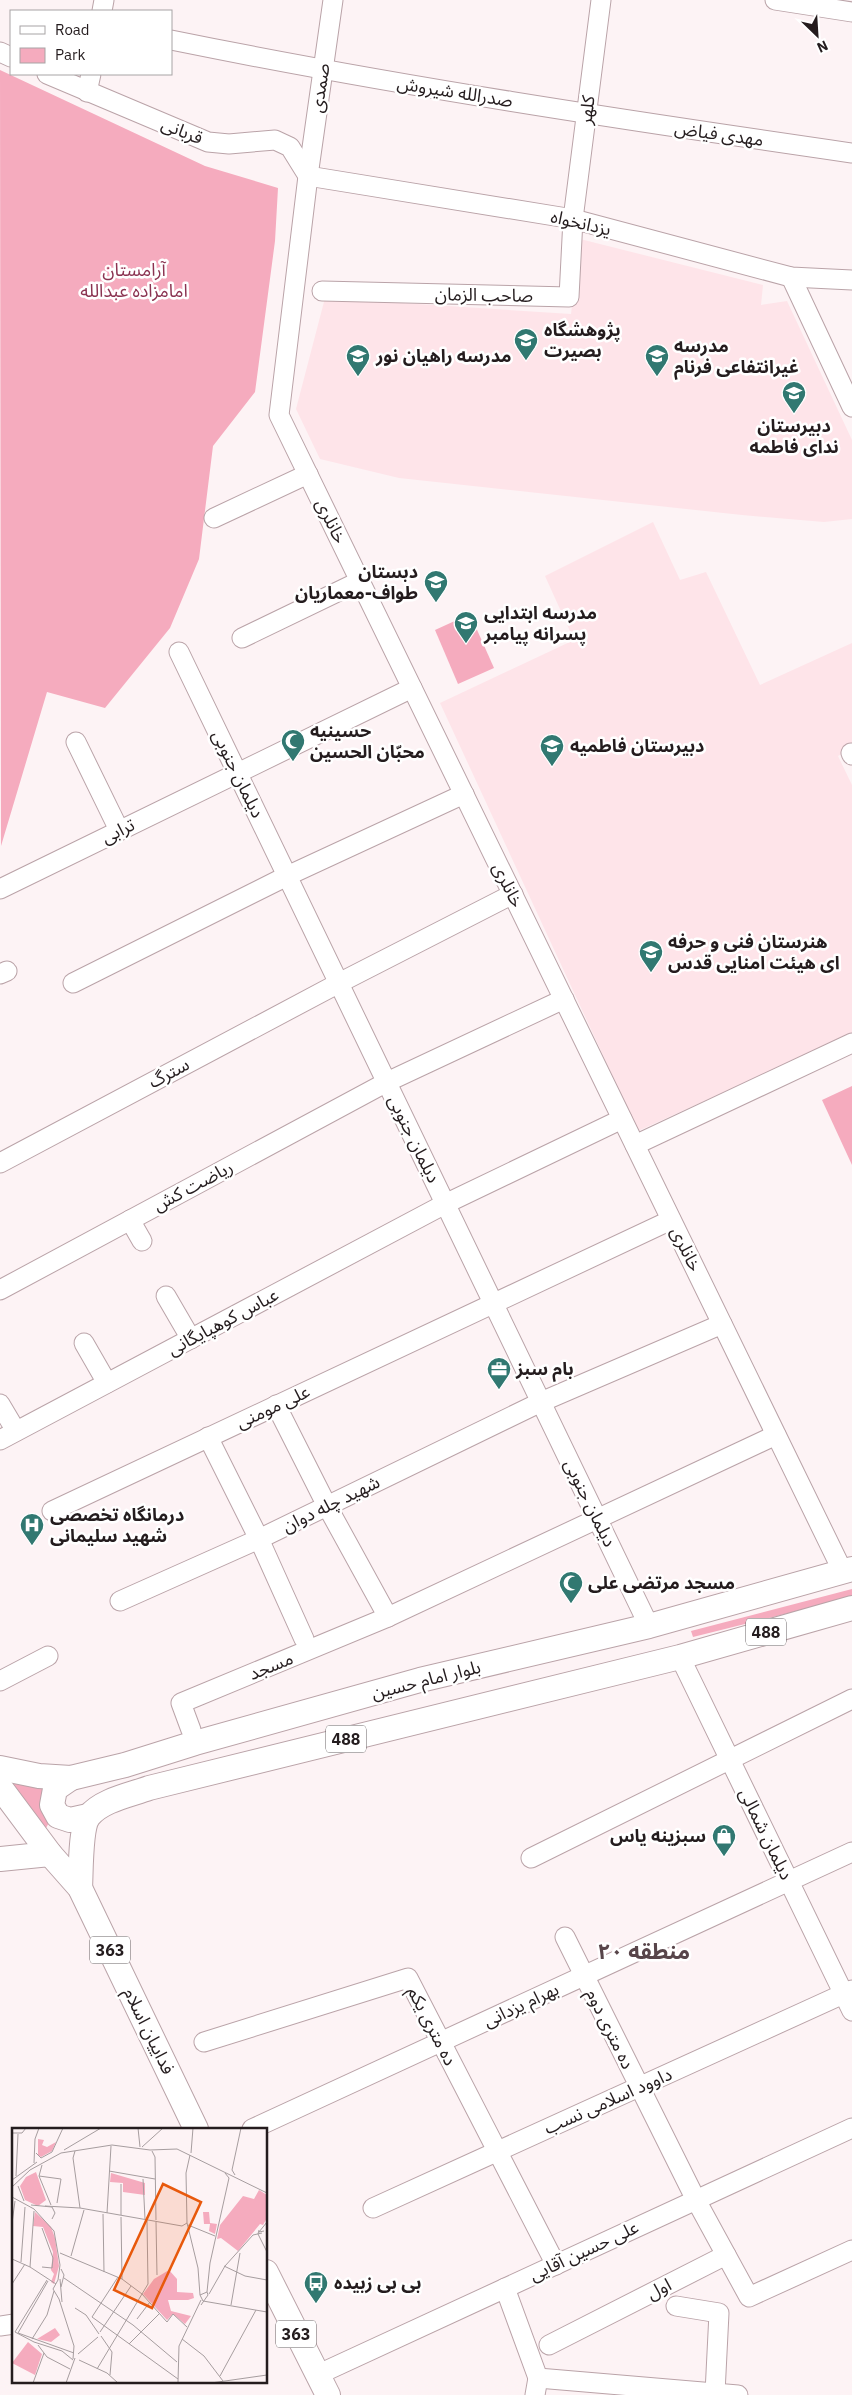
<svg xmlns="http://www.w3.org/2000/svg" width="852" height="2395" viewBox="0 0 852 2395" font-family="'IBM Plex Sans','Noto Sans Arabic',sans-serif">
<rect width="100%" height="100%" fill="#fdf3f5"/>
<g fill="#fee4e9">
<polygon points="580,239 763,285 761,305 787,301 852,440 852,519 824,522 742,515 399,478 320,459 296,409 325,298 571,314"/>
<polygon points="653,522 680,580 706,572 760,685 852,643 852,748 838,756 852,785 852,1034 638,1131 440,703 574,640 545,576"/>
</g>
<g fill="#f5abbe">
<polygon points="0,70 205,166 278,188 275,241 255,392 213,446 199,559 170,628 105,708 47,692 1,846"/>
<polygon points="470,614 494,668 458,684 435,630"/>
<polygon points="852,1086 852,1165 822,1100"/>
<polygon points="852,1589 852,1597 693,1637 691,1631"/>
<polygon points="82,1776 58,1805 44,1832 2,1777"/>
</g>
<g fill="none" stroke-linecap="round" stroke-linejoin="round">
<g stroke="#baa3a8" stroke-width="21">
<g id="minor">
<polyline points="333,0 308,176 279,415 843,1572"/>
<polyline points="775,0 852,12"/>
<polyline points="102,11 104,0"/>
<path d="M171 40C397 86 624 120 852 153"/>
<polyline points="0,52 11,57"/>
<polyline points="47,74 208,142 229,144 275,140 290,147 308,176"/>
<polyline points="87,92 91,74"/>
<polyline points="308,176 573,219 791,277 852,280"/>
<polyline points="791,277 852,407"/>
<polyline points="322,291 569,297 573,219 601,0"/>
<polyline points="214,518 308,474"/>
<polyline points="242,638 360,581"/>
<polyline points="179,652 649,1626"/>
<polyline points="76,742 119,830"/>
<polyline points="851,753 852,755"/>
<polyline points="0,889 412,688"/>
<polyline points="0,974 7,971"/>
<polyline points="73,983 287,876 464,794"/>
<polyline points="635,1145 852,1043"/>
<polyline points="0,1163 339,983 513,894"/>
<polyline points="130,1220 142,1241"/>
<polyline points="0,1290 387,1082 564,999"/>
<polyline points="166,1296 191,1339"/>
<polyline points="84,1343 107,1383"/>
<polyline points="0,1404 16,1431"/>
<polyline points="276,1405 327,1506 388,1617"/>
<polyline points="208,1437 259,1539 304,1639"/>
<polyline points="0,1440 445,1204 622,1119"/>
<polyline points="52,1511 671,1220"/>
<polyline points="120,1601 259,1539 541,1402 722,1324"/>
<polyline points="680,1657 852,2011"/>
<polyline points="0,1681 48,1656"/>
<polyline points="191,1730 181,1703 388,1617 776,1435"/>
<polyline points="531,1858 852,1699"/>
<polyline points="565,1937 696,2200 749,2297 852,2250"/>
<polyline points="204,2042 408,1978 556,2265"/>
<polyline points="252,2129 852,1852"/>
<polyline points="373,2208 852,1990"/>
<polyline points="505,2288 538,2378"/>
<polyline points="676,2306 719,2313 715,2393"/>
<polyline points="0,2326 14,2324"/>
<polyline points="549,2345 726,2255"/>
<polyline points="317,2375 852,2128"/>
<polyline points="538,2378 738,2395"/>
<polyline points="535,2395 538,2378"/>
</g>
</g>
<g stroke="#baa3a8" stroke-width="26">
<g id="major">
<polyline points="0,1768 39,1776 71,1778 125,1765 195,1743 420,1680 649,1626 852,1569"/>
<polyline points="71,1778 55,1789 52,1805 58,1816 70,1820 88,1816"/>
<polyline points="0,1787 50,1854 80,1888 196,2129"/>
<polyline points="0,1859 50,1854"/>
<path d="M80 1888C81 1873 80 1827 89 1816 102 1800 130 1795 149 1788L680 1657 852 1608"/>
<polyline points="266,2272 328,2395"/>
</g>
</g>
<use href="#minor" stroke="#fff" stroke-width="19"/>
<use href="#major" stroke="#fff" stroke-width="24"/>
</g>
<defs>
<g id="school-pin" transform="scale(1.25)"><path d="M0 17L-7.5 6A9.5 9.5 0 1 1 7.5 6Z" fill="#317871" stroke="#fff"/><path d="M0-5L7-2L0 1L-7-2ZM-4 1L0 2.5L4 1V4Q0 6-4 4Z" fill="#fff"/></g>
<g id="mosque-pin" transform="scale(1.25)"><path d="M0 17L-7.5 6A9.5 9.5 0 1 1 7.5 6Z" fill="#317871" stroke="#fff"/><path d="M3.5-4.9A6 6 0 1 0 3.5 4.9A5 5 0 1 1 3.5-4.9Z" fill="#fff"/></g>
<g id="office-pin" transform="scale(1.25)"><path d="M0 17L-7.5 6A9.5 9.5 0 1 1 7.5 6Z" fill="#317871" stroke="#fff"/><path d="M-6-3h4V-5.5h4V-3h4V5H-6ZM-1-4.5V-3h2v-1.5ZM-6 0V1H6V0Z" fill="#fff"/></g>
<g id="hospital-pin" transform="scale(1.25)"><path d="M0 17L-7.5 6A9.5 9.5 0 1 1 7.5 6Z" fill="#317871" stroke="#fff"/><path d="M-5-5h3v3.5h4V-5h3V5h-3V1.5h-4V5h-3Z" fill="#fff"/></g>
<g id="shop-pin" transform="scale(1.25)"><path d="M0 17L-7.5 6A9.5 9.5 0 1 1 7.5 6Z" fill="#317871" stroke="#fff"/><path d="M-5-2.5h2.3a2.7 3.5 0 0 1 5.4 0H5L5.5 6h-11ZM-1.5-2.5h3a1.5 2.3 0 0 0-3 0Z" fill="#fff"/></g>
<g id="bus-pin" transform="scale(1.25)"><path d="M0 17L-7.5 6A9.5 9.5 0 1 1 7.5 6Z" fill="#317871" stroke="#fff"/><path d="M-5-6H5V4H4V6H2V4H-2V6H-4V4H-5ZM-3.5-4V0h7V-4ZM-3.5 1.2v1.5H-2V1.2ZM2 1.2v1.5H3.5V1.2Z" fill="#fff"/></g>
</defs>
<g fill-rule="evenodd">
<use href="#school-pin" x="526" y="340"/>
<use href="#school-pin" x="358" y="356"/>
<use href="#school-pin" x="657" y="356"/>
<use href="#school-pin" x="794" y="393"/>
<use href="#school-pin" x="436" y="582"/>
<use href="#school-pin" x="466" y="623"/>
<use href="#mosque-pin" x="293" y="741"/>
<use href="#school-pin" x="552" y="746"/>
<use href="#school-pin" x="651" y="952"/>
<use href="#office-pin" x="499" y="1369"/>
<use href="#hospital-pin" x="32" y="1525"/>
<use href="#mosque-pin" x="571" y="1583"/>
<use href="#shop-pin" x="724" y="1836"/>
<use href="#bus-pin" x="316" y="2283"/>
</g>
<g text-anchor="middle" stroke-width="5" stroke-linejoin="round" paint-order="stroke">
<g fill="#fff" stroke="#666062" stroke-width="1">
<rect x="746" y="1618.5" width="40" height="27" rx="4"/>
<rect x="326" y="1725.5" width="40" height="27" rx="4"/>
<rect x="90" y="1936.5" width="40" height="27" rx="4"/>
<rect x="276" y="2320.5" width="40" height="27" rx="4"/>
</g>
<g font-size="16" font-weight="bold" fill="#241c1e">
<text x="766" y="1638">488</text>
<text x="346" y="1745">488</text>
<text x="110" y="1956">363</text>
<text x="296" y="2340">363</text>
</g>
<g font-size="18" fill="#241c1e" stroke="#fff">
<text transform="translate(320 88) rotate(-82)" y="6">صمدی</text>
<text transform="translate(455 92) rotate(9)" y="6">صدرالله شیروش</text>
<text transform="translate(587 110) rotate(-83)" y="6">کلهر</text>
<text transform="translate(182 131) rotate(22)" y="6">قربانی</text>
<text transform="translate(719 134) rotate(8)" y="6">مهدی فیاض</text>
<text transform="translate(581 223) rotate(13)" y="6">یزدانخواه</text>
<text transform="translate(484 295) rotate(1)" y="6">صاحب الزمان</text>
<text transform="translate(331 521) rotate(64)" y="6">خانلری</text>
<text transform="translate(238 774) rotate(64)" y="6">دیلمان جنوبی</text>
<text transform="translate(118 831) rotate(-26)" y="6">ترابی</text>
<text transform="translate(508 885) rotate(64)" y="6">خانلری</text>
<text transform="translate(169 1073) rotate(-28)" y="6">سترگ</text>
<text transform="translate(414 1139) rotate(64)" y="6">دیلمان جنوبی</text>
<text transform="translate(193 1186) rotate(-28)" y="6">ریاضت کش</text>
<text transform="translate(686 1249) rotate(64)" y="6">خانلری</text>
<text transform="translate(223 1322) rotate(-28)" y="6">عباس کوهپایگانی</text>
<text transform="translate(273 1407) rotate(-25)" y="6">علی مومنی</text>
<text transform="translate(590 1503) rotate(64)" y="6">دیلمان جنوبی</text>
<text transform="translate(331 1504) rotate(-26)" y="6">شهید چله دوان</text>
<text transform="translate(271 1666) rotate(-22)" y="6">مسجد</text>
<text transform="translate(426 1680) rotate(-14)" y="6">بلوار امام حسین</text>
<text transform="translate(766 1834) rotate(64)" y="6">دیلمان شمالی</text>
<text transform="translate(521 2005) rotate(-25)" y="6">بهرام یزدانی</text>
<text transform="translate(432 2026) rotate(63)" y="6">ده متری یکم</text>
<text transform="translate(610 2029) rotate(64)" y="6">ده متری دوم</text>
<text transform="translate(149 2031) rotate(64)" y="6">فداییان اسلام</text>
<text transform="translate(608 2101) rotate(-24)" y="6">داوود اسلامی نسب</text>
<text transform="translate(584 2251) rotate(-25)" y="6">علی حسین آقایی</text>
<text transform="translate(659 2289) rotate(-27)" y="6">اول</text>
</g>
<g font-size="18" fill="#8b3351" stroke="#fff">
<text x="134" y="276">آرامستان<tspan x="134" dy="21">امامزاده عبدالله</tspan></text>
</g>
<g font-size="18" font-weight="bold" fill="#241c1e" stroke="#fff" text-anchor="start">
<text x="544" y="336">پژوهشگاه<tspan x="544" dy="21">بصیرت</tspan></text>
<text x="674" y="352">مدرسه<tspan x="674" dy="21">غیرانتفاعی فرنام</tspan></text>
<text x="376" y="362">مدرسه راهیان نور</text>
<text x="794" y="432" text-anchor="middle">دبیرستان<tspan x="794" dy="21">ندای فاطمه</tspan></text>
<text x="418" y="578" text-anchor="end">دبستان<tspan x="418" dy="21">طواف-معماریان</tspan></text>
<text x="484" y="619">مدرسه ابتدایی<tspan x="484" dy="21">پسرانه پیامبر</tspan></text>
<text x="310" y="737">حسینیه<tspan x="310" dy="21">محبّان الحسین</tspan></text>
<text x="570" y="752">دبیرستان فاطمیه</text>
<text x="668" y="948">هنرستان فنی و حرفه<tspan x="668" dy="21">ای هیئت امنایی قدس</tspan></text>
<text x="516" y="1375">بام سبز</text>
<text x="50" y="1521">درمانگاه تخصصی<tspan x="50" dy="21">شهید سلیمانی</tspan></text>
<text x="588" y="1589">مسجد مرتضی علی</text>
<text x="706" y="1842" text-anchor="end">سبزینه یاس</text>
<text x="334" y="2289">بی بی زبیده</text>
</g>
<g font-size="22" font-weight="bold" fill="#58454a" stroke="#fff">
<text x="644" y="1959">منطقه ۲۰</text>
</g>
</g>
<g transform="translate(12 2128)">
<rect width="255" height="255" fill="#fdf3f5"/>
<path d="M26 11 32 12 30 17 35 19 44 14 40 23 29 29 26 27ZM24 44 34 72 26 78 13 72 8 58 14 49ZM99 45 133 55V67L111 64V55L98 54ZM247 62 255 67V90L251 97 248 96 226 123 209 110 205 111 208 97 231 68 242 71ZM23 84 39 99 43 110 47 138 42 156 39 154 42 146 39 142 41 124 31 99 21 98ZM191 84H197L198 95 205 96 203 106 197 103 198 96H192ZM157 142 165 151V164L181 165 182 170 176 172H156L159 183 179 188 173 196 161 186 155 192 131 166 142 151ZM43 200 48 207 39 214 25 211ZM16 214 30 226 23 247 0 235Z" fill="#f5abbe"/>
<path fill="none" stroke="#a69d9f" stroke-width="1" d="M126 0 128 19M0 5H10L14 0M130 19 151 0M52 22 89 0M63 23 61 30 68 80M140 23 143 29 144 92M24 25 29 30 40 24 51 0M179 25 181 0M178 27 174 45 175 95 186 140 188 167M22 35 23 11 27 0M30 37 27 48 39 77M97 43 143 51M223 47 220 42 229 0M4 48 6 6M27 48 49 51 45 75M131 51 133 91M0 52 25 34M6 58 12 73M0 59 18 42 49 25 100 17 138 22 165 21 255 65M0 69 22 81 42 103 48 137 46 152 41 161 47 171 62 218 61 231M19 77 40 79 43 85 40 91M33 78 68 80 170 98 175 95M95 85 99 18M91 86 92 144M109 87V56M109 89 110 151M144 94 145 147M0 95 3 73M176 97 203 108M247 102 246 106 255 124M252 103 247 104 255 94M48 125 110 151 130 166 155 194 161 186 175 199M59 128 72 82M0 131 18 139 44 156M9 134 13 79M212 138 233 148 255 152M18 139 22 83M30 139 40 140 41 130 30 100M49 141 52 147 49 159M106 149 80 189 166 251M52 150 121 197 165 234M48 151 50 174M35 152 3 204 22 214 50 223 61 232M36 153 6 205 62 225M0 156 13 136M195 164 198 135 217 50 213 45M197 166 213 138 241 107 250 105M191 173 255 184M189 177 196 167 195 164 188 167 191 173M219 177 228 125M63 180 74 187 87 206M125 191 138 174M88 204 119 158M89 208 100 224 98 247M20 211 35 187 42 163M170 211 192 228 211 253M117 216 147 186M26 217 35 229 58 241M66 226 86 209M67 232 95 245 106 255M85 241 136 156 135 93M208 248 244 182M166 254 167 218 189 172M21 255 32 225M54 255 63 230M199 255 255 247"/>
<path fill="#e8590c" fill-opacity="0.15" stroke="#e8590c" stroke-width="2.5" d="M151 56 189 74 140 180 102 162Z"/>
<rect width="255" height="255" fill="none" stroke="#241c1e" stroke-width="2.5"/>
</g>
<rect x="10" y="10" width="162" height="65" fill="#ffffff" stroke="#a7a4a5"/>
<rect x="20" y="26" width="25" height="8" fill="#ffffff" stroke="#a7a4a5"/>
<text x="55" y="35" font-size="15" fill="#241c1e">Road</text>
<rect x="20" y="48" width="25" height="15" fill="#f5abbe" stroke="#a7a4a5"/>
<text x="55" y="60" font-size="15" fill="#241c1e">Park</text>
<g transform="translate(817 35) rotate(155)" stroke="#ffffff" stroke-width="4" paint-order="stroke">
<path d="M0-4L9 19L0 12L-9 19Z" fill="#241c1e"/>
<text y="-8" font-size="14" font-weight="bold" text-anchor="middle" fill="#241c1e">N</text>
</g>
</svg>
